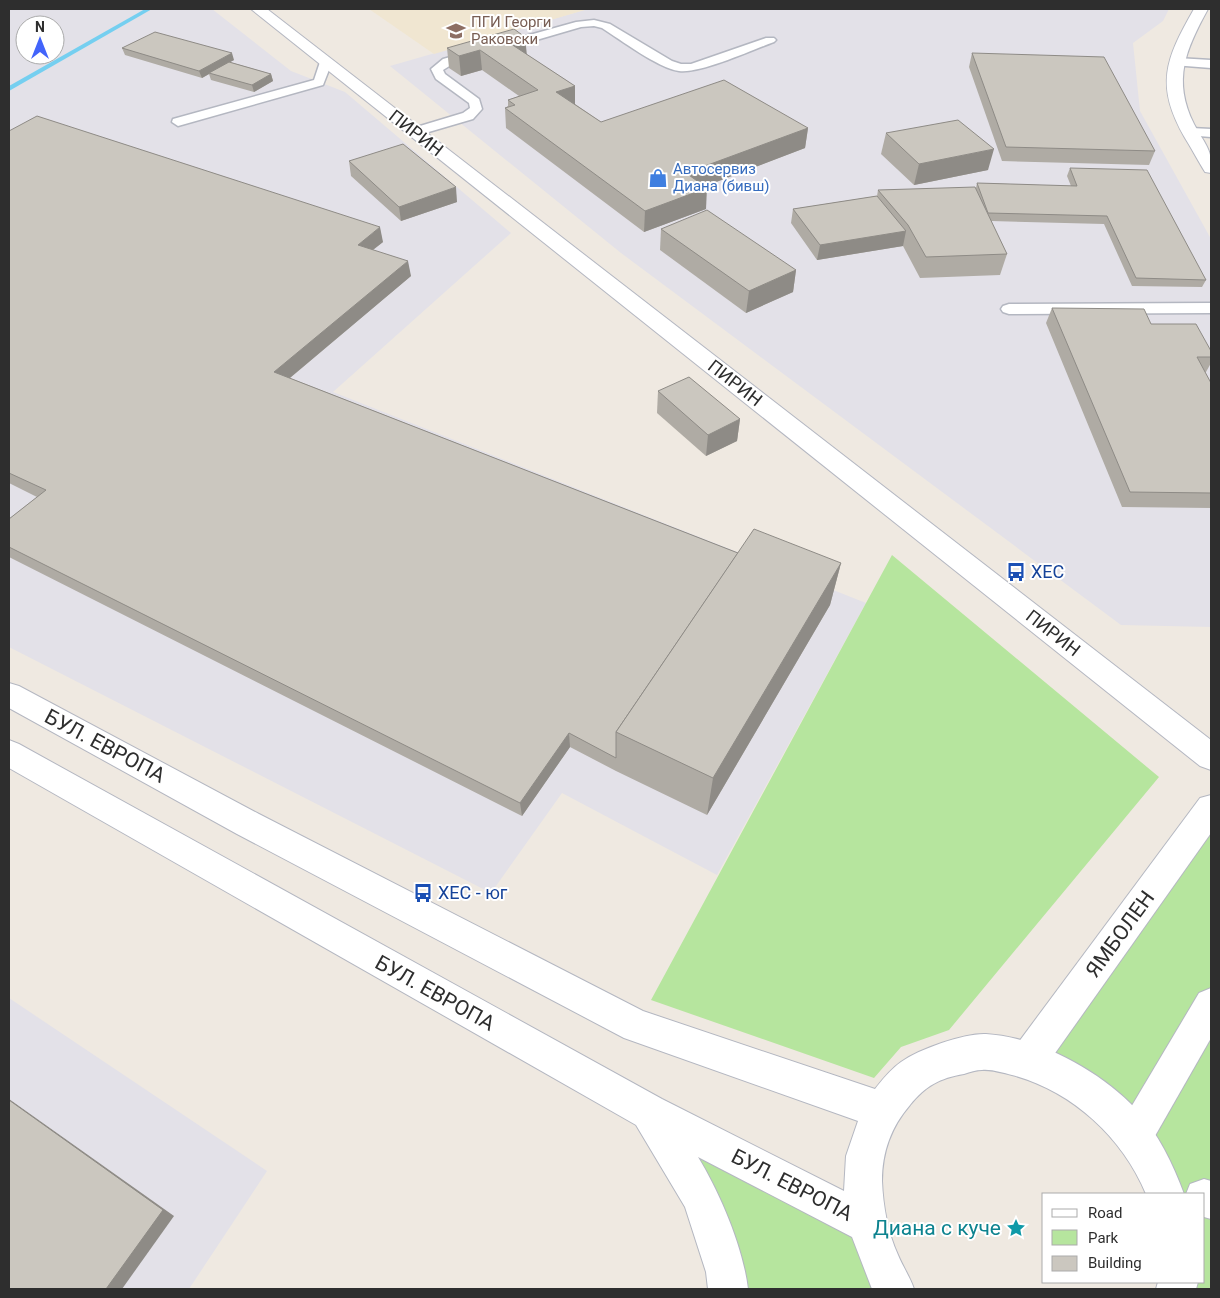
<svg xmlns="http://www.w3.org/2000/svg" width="1220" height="1298" viewBox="0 0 1220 1298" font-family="Roboto,sans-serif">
<rect width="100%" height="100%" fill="#efe9e1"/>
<g fill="#e3e1e8" fill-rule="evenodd">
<path d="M9 9H212L291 71 345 92 511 233 333 392 866 603 717 875 562 793 491 893 9 647ZM25 25H55V55H25Z"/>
<polygon points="588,9 1169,9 1163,21 1133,43 1140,111 1211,239 1211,627 1121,625 621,253 390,66"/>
<polygon points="9,998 267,1171 189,1289 9,1289"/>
</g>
<polygon fill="#f0e6d1" points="369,9 588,9 434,54"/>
<g fill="#b6e59e">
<polygon points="892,555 1159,777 949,1030 901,1047 874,1078 651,1000"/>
<polygon points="1211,808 1211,1289 1176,1289 1178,1282 1204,1282 1204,1194 1165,1194 1152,1164 1028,1060"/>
<polygon points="649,1112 866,1223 888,1280 894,1289 728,1289 726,1272"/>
</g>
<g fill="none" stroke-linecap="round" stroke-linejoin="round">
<polygon fill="#75cff0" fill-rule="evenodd" points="145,9 152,9 9,91 9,86"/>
<g stroke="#b4b7c1" stroke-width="3">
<g id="lane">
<path d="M594 20 610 24 672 61 681 64H691L766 38H774L776 40 774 42C752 50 700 74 679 71 658 68 621 40 602 28L594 26 581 27 451 65 443 70 445 74 479 99 482 109 473 119 415 136 408 132 410 129 463 113 470 108 469 103 436 79 431 69 443 59 576 22Z"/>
<polygon points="326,58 332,62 323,85 178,126 172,122 173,119 314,80 320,62"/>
<polygon points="1177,58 1211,60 1211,68 1173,65 1171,62 1173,59"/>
<polygon points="1191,128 1211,129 1211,137 1186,135 1184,132 1186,129"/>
<polygon points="1211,303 1211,313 1009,314 1003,312 1001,309 1003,306 1009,304"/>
</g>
</g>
<g stroke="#b4b7c1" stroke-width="2">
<g id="street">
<polygon points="251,9 267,9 1211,740 1211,770 1200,766"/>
<path d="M1194 9H1208C1186 49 1172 80 1194 124 1205 145 1213 149 1211 173L1205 172C1198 161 1192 149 1185 138 1155 85 1165 60 1194 9Z"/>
<polygon points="1211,795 1211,833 1041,1073 1028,1078 1015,1073 1010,1060 1015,1047 1200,798"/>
<polygon points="1211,988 1211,1038 1147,1150 1134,1156 1121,1150 1115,1137 1121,1124 1199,993"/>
</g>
</g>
<g stroke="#b4b7c1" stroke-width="2">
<g id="secondary">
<path d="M9 683 19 686 259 814 643 1011 875 1089C882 1080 891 1069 901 1062 919 1049 965 1033 986 1034 1039 1037 1100 1071 1136 1109 1158 1133 1173 1164 1184 1194H1146C1122 1137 1072 1091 1012 1075 1003 1073 992 1069 982 1070 976 1070 970 1072 964 1074 940 1078 925 1086 910 1105 891 1127 882 1152 882 1181 883 1206 888 1233 898 1255 903 1267 910 1277 914 1289H872L852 1237 698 1157C720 1193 743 1247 748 1289H708L706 1272 685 1207 636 1125 9 768V740L19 744 662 1099 844 1191 846 1156 858 1121 624 1038 237 834 9 708Z"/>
<polygon points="1204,1179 1211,1181 1211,1219 1204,1217 1204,1194 1186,1194 1190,1184"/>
<polygon points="1158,1282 1198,1282 1196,1289 1156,1289"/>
</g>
</g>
<use href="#lane" fill="#fff" fill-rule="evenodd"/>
<use href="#street" fill="#fff" fill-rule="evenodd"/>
<use href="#secondary" fill="#fff" fill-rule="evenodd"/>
</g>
<g fill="#afaba4">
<polygon points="122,48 234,60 230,62 271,74 273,81 254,92 211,80 209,74 202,78 125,55"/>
<polygon points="447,48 526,54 575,86 575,104 601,122 808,128 805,148 705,186 706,209 644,232 506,128 505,108 508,106 508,100 519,96 482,70 461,76 449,68"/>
<polygon points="972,53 1155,151 1149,165 1002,161 969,67"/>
<polygon points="9,131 383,242 373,250 411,276 290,378 738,553 841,563 830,605 707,815 616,771 570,747 522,816 9,557 9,519 37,497 9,483"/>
<polygon points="886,133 988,170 914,185 881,154"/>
<polygon points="349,161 457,202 401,221 351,176"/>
<polygon points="1070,168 1206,280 1202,287 1132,286 1104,224 991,221 1007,254 1000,275 920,278 903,246 817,260 791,223 793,209 877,196 878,190 976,188 977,183 1071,186 1067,176"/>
<polygon points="661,229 796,270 793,292 746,313 660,250"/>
<polygon points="1052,308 1151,324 1211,351 1211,363 1206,372 1205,372 1211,383 1211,508 1122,507 1046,323"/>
<polygon points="658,391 740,419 737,441 706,456 657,413"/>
</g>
<g fill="#8e8b86">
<polygon points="525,37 527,56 508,42"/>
<polygon points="480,50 482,70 461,76 459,56"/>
<polygon points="232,53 234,60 210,73 209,73 209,74 202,78 199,71"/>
<polygon points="271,74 273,81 254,92 252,85"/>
<polygon points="575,86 575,106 556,92"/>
<polygon points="808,128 805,148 685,194 686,173"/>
<polygon points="994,149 988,170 914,185 919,164"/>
<polygon points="456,187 457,202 401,221 399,207"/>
<polygon points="707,188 706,209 644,232 645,211"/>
<polygon points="380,227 383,242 361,259 358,245"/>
<polygon points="906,231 903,246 817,260 820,245"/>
<polygon points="408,261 411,276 279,387 274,372"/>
<polygon points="796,270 793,292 746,313 749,291"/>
<polygon points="740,419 737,441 706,456 708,435"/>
<polygon points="841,563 830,605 707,815 713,778"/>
<polygon points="569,733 570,747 522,816 520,803"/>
<polygon points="9,1099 174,1216 122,1289 106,1289 9,1100"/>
</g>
<g fill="#cbc7bf" stroke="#8e8b86">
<polygon points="514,29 525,37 508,42 575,86 556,92 601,122 724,80 808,128 686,173 707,188 645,211 505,108 515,105 508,100 538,90 480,50 459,56 447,48"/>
<polygon points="155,32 232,53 199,71 122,48"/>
<polygon points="972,53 1104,57 1155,151 1006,147"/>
<polygon points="229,62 271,74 252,85 209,73"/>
<polygon points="37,116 380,227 358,245 408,261 274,372 738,553 616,732 616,758 569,733 520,803 9,547 9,519 46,490 9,473 9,131"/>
<polygon points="958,120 994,149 919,164 886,133"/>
<polygon points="403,144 456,187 399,207 349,161"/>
<polygon points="1070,168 1147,170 1206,280 1136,278 1107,216 988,213 977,183 1077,186"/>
<polygon points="975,187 1007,254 926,257 908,225 878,190"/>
<polygon points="877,196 906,231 820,245 793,209"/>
<polygon points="707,210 796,270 749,291 661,229"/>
<polygon points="1052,308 1144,309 1151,324 1196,324 1211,351 1211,357 1197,357 1211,383 1211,493 1130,492"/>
<polygon points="689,377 740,419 708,435 658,391"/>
<polygon points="754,529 841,563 713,778 616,732"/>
<polygon points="9,1100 163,1210 106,1289 9,1289"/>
</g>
<defs>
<g id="school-bare" transform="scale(1.5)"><path d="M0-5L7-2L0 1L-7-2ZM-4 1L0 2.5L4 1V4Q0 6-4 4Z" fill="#8d6e63" stroke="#fff" stroke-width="2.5" paint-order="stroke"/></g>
<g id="shop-bare" transform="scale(1.5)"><path d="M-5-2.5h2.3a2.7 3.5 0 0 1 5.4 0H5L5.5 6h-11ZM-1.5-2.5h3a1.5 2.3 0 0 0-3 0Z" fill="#3f7fe0" stroke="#fff" stroke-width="2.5" paint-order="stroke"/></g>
<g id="bus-bare" transform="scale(1.5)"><path d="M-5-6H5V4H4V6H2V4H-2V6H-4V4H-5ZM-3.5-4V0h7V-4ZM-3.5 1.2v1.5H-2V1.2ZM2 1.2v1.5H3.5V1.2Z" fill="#1a4fb4" stroke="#fff" stroke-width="2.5" paint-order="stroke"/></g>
<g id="sight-bare" transform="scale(1.5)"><path d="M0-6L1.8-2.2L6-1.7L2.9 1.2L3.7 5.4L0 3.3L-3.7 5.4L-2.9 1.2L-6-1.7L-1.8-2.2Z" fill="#0f9aa8" stroke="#fff" stroke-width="2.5" paint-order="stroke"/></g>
</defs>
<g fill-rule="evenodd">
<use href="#school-bare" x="456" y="31"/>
<use href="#shop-bare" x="658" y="178"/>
<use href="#bus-bare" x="1016" y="572"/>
<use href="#bus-bare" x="423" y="893"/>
<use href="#sight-bare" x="1016" y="1228"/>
</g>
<g text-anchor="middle" stroke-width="4" stroke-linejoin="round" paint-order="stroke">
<g font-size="15" fill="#785e54" stroke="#fff" text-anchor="start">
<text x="471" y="27">ПГИ Георги<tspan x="471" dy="17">Раковски</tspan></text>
</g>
<g font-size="15" fill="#366cbe" stroke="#fff" text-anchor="start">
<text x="673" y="174">Автосервиз<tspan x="673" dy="17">Диана (бивш)</tspan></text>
</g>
<g font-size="18" fill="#2e2e2e" stroke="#fff">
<text transform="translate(416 133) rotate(38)" y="6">ПИРИН</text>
<text transform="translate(735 383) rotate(38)" y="6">ПИРИН</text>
<text transform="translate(1053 633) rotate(38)" y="6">ПИРИН</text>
</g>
<g font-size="18" fill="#164399" stroke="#fff" text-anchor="start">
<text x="1031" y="578">ХЕС</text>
<text x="438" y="899">ХЕС - юг</text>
</g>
<g font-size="21" fill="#2e2e2e" stroke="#fff">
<text transform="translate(105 746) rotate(28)" y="7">БУЛ. ЕВРОПА</text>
<text transform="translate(1120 934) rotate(-54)" y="7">ЯМБОЛЕН</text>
<text transform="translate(435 993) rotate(29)" y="7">БУЛ. ЕВРОПА</text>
<text transform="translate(792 1185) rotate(27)" y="7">БУЛ. ЕВРОПА</text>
</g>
<g font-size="21" fill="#0d838f" stroke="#fff" text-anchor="end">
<text x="1001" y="1235">Диана с куче</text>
</g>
</g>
<rect width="1220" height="1298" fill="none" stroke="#2e2e2e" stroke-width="20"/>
<rect x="1042" y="1193" width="162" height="90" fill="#ffffff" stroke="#ababab"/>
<rect x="1052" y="1209" width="25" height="8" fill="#ffffff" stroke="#ababab"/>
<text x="1088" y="1218" font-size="15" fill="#2e2e2e">Road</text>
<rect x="1052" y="1230" width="25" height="15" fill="#b6e59e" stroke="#ababab"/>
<text x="1088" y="1243" font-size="15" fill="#2e2e2e">Park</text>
<rect x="1052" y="1256" width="25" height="15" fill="#cbc7bf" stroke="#ababab"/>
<text x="1088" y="1268" font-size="15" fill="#2e2e2e">Building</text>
<g transform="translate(40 40)"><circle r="24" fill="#ffffff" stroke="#ababab"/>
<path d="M0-4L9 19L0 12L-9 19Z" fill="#4264fb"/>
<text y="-8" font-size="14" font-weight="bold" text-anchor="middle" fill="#2e2e2e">N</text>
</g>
</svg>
